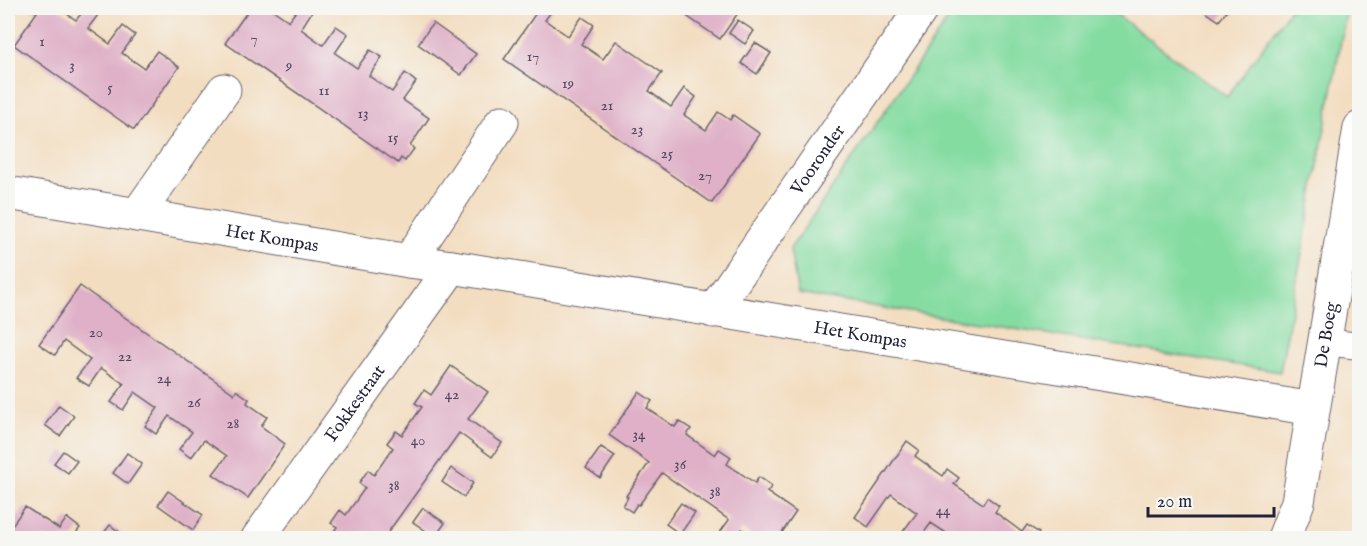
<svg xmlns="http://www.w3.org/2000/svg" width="1367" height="546" viewBox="0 0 1367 546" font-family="'IM FELL English',serif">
<rect width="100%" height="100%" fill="#f6f6f2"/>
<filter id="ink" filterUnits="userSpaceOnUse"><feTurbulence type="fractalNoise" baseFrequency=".0167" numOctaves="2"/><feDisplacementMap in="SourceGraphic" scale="12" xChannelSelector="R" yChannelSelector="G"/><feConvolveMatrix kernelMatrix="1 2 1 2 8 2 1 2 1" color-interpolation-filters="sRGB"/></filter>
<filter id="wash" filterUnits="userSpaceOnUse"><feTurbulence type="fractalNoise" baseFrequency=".008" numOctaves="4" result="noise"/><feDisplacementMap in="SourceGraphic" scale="24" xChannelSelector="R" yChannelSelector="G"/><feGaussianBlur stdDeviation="1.35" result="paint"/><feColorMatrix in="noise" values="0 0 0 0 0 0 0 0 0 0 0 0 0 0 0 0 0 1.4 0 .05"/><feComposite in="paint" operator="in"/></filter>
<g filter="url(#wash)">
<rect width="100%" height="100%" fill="#f3ddc0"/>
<polygon fill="#84dca1" stroke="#537f6e" stroke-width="1.5" points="956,8 1108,8 1227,97 1291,8 1347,8 1280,372 798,294 790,249"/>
<g id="blocks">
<g fill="#dfb0c7">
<polygon points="30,8 58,8 76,20 86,8 96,8 101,11 88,28 110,44 123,26 135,35 122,53 144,68 157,51 179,67 134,130 14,45 37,12"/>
<polygon points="250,8 270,8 289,21 298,8 310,8 313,10 301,29 323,45 336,26 348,34 335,53 357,68 370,50 382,57 369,76 392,92 405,73 416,82 403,100 429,118 410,146 414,149 405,161 401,158 398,163 225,43"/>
<polygon points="537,8 554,8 545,20 568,36 582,17 594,25 581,44 603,59 616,41 651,65 662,73 649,91 671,107 684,88 696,97 684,115 706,130 718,112 730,120 733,115 760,134 712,203 504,59 536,13 534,12"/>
<polygon points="675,8 730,8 738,13 720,39"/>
<polygon points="1200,8 1229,8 1219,21"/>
<polygon points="738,20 754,31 745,44 729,33"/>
<polygon points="433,23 476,54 461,75 418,44"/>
<polygon points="755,43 771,53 757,74 741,63"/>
<polygon points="80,286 233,393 234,394 236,390 249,399 247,403 267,417 261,426 285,444 248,498 213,474 227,456 204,440 191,458 179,449 192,432 169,416 156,434 145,426 158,408 135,392 123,410 111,402 124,384 101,368 89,386 76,378 90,360 64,341 55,355 39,344"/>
<polygon points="451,366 488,392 468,419 502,443 492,457 459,433 384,538 329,538 337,527 331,523 340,510 346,515 365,488 359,483 368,470 374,475 393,448 387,443 396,431 402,435 422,407 415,403 424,390 431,395"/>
<polygon points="639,392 652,401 647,408 675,427 679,421 691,429 687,435 715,455 719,449 731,457 727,464 755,483 759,477 772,486 767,492 796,512 781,534 789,538 755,538 742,529 736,538 716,538 729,520 662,473 639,505 637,504 632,512 623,506 628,497 626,496 649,463 609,435"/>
<polygon points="59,405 74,416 60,436 45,425"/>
<polygon points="907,441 919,450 915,456 943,476 947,469 959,478 954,484 983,504 987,497 999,506 995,512 1022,532 1027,525 1039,533 1035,538 954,538 931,523 920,538 898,538 917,513 891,494 868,527 855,517"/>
<polygon points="601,447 615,456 600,478 586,468"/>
<polygon points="63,451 77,461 68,473 54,463"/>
<polygon points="127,453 142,464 128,484 113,473"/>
<polygon points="451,468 473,483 464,497 442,482"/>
<polygon points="168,491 203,515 193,530 158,505"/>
<polygon points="681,503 695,513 680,534 666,524"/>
<polygon points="25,507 59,529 67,518 80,528 72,538 8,538 8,520 13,524"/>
<polygon points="423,508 445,523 435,537 413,522"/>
<polygon points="1358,518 1360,519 1360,538 1355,538"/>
<polygon points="110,525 122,534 119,538 100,538"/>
</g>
</g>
</g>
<g filter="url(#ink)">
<use href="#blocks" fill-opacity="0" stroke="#6b636a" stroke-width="1.5"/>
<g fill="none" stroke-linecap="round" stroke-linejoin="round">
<g stroke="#6b636a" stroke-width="28">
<polyline id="service" points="1324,342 1360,346"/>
</g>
<g stroke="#6b636a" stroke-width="35">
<g id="minor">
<path id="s1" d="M8 193 409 261 452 267 1313 409"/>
<polyline points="137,215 224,90"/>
<polyline points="409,261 502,122"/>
<path id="s2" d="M713 311 922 8"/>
<path id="s3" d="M258 538 452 267"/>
<path id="s4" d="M1284 538 1298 502 1360 128"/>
</g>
</g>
<use href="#service" stroke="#fff" stroke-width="26"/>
<use href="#minor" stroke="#fff" stroke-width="33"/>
</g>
</g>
<g text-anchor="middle" stroke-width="6" stroke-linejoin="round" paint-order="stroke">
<g font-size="15" fill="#51465e">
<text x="254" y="43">7</text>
<text x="42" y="46">1</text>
<text x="533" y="61">17</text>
<text x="72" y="70">3</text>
<text x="289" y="70">9</text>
<text x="568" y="88">19</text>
<text x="110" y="92">5</text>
<text x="324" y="95">11</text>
<text x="607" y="110">21</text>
<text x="363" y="118">13</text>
<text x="637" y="134">23</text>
<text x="393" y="142">15</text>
<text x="667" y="158">25</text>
<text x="705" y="180">27</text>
<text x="96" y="337">20</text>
<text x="125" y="361">22</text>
<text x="164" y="383">24</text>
<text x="452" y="399">42</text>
<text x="194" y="407">26</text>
<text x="233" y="428">28</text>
<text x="639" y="439">34</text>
<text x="418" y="445">40</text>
<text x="680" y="469">36</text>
<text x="394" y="490">38</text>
<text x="715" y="496">38</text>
<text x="943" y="515">44</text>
</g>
<g font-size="18" fill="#22223b" stroke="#f6f6f2">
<text dy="6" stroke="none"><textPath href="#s2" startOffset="184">Vooronder</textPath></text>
<text dy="6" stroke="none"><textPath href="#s1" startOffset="268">Het Kompas</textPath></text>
<text dy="6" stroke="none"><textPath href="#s1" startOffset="864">Het Kompas</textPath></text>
<text dy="6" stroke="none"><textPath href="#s4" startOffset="208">De Boeg</textPath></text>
<text dy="6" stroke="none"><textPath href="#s3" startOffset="166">Fokkestraat</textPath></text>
</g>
</g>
<rect width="1367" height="546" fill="none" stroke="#f6f6f2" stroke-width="30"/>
<path d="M1148 507v9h126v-9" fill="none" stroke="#22223b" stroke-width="3"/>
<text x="1157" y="507" font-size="18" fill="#22223b" stroke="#f6f6f2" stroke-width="4.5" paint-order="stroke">20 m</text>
</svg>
